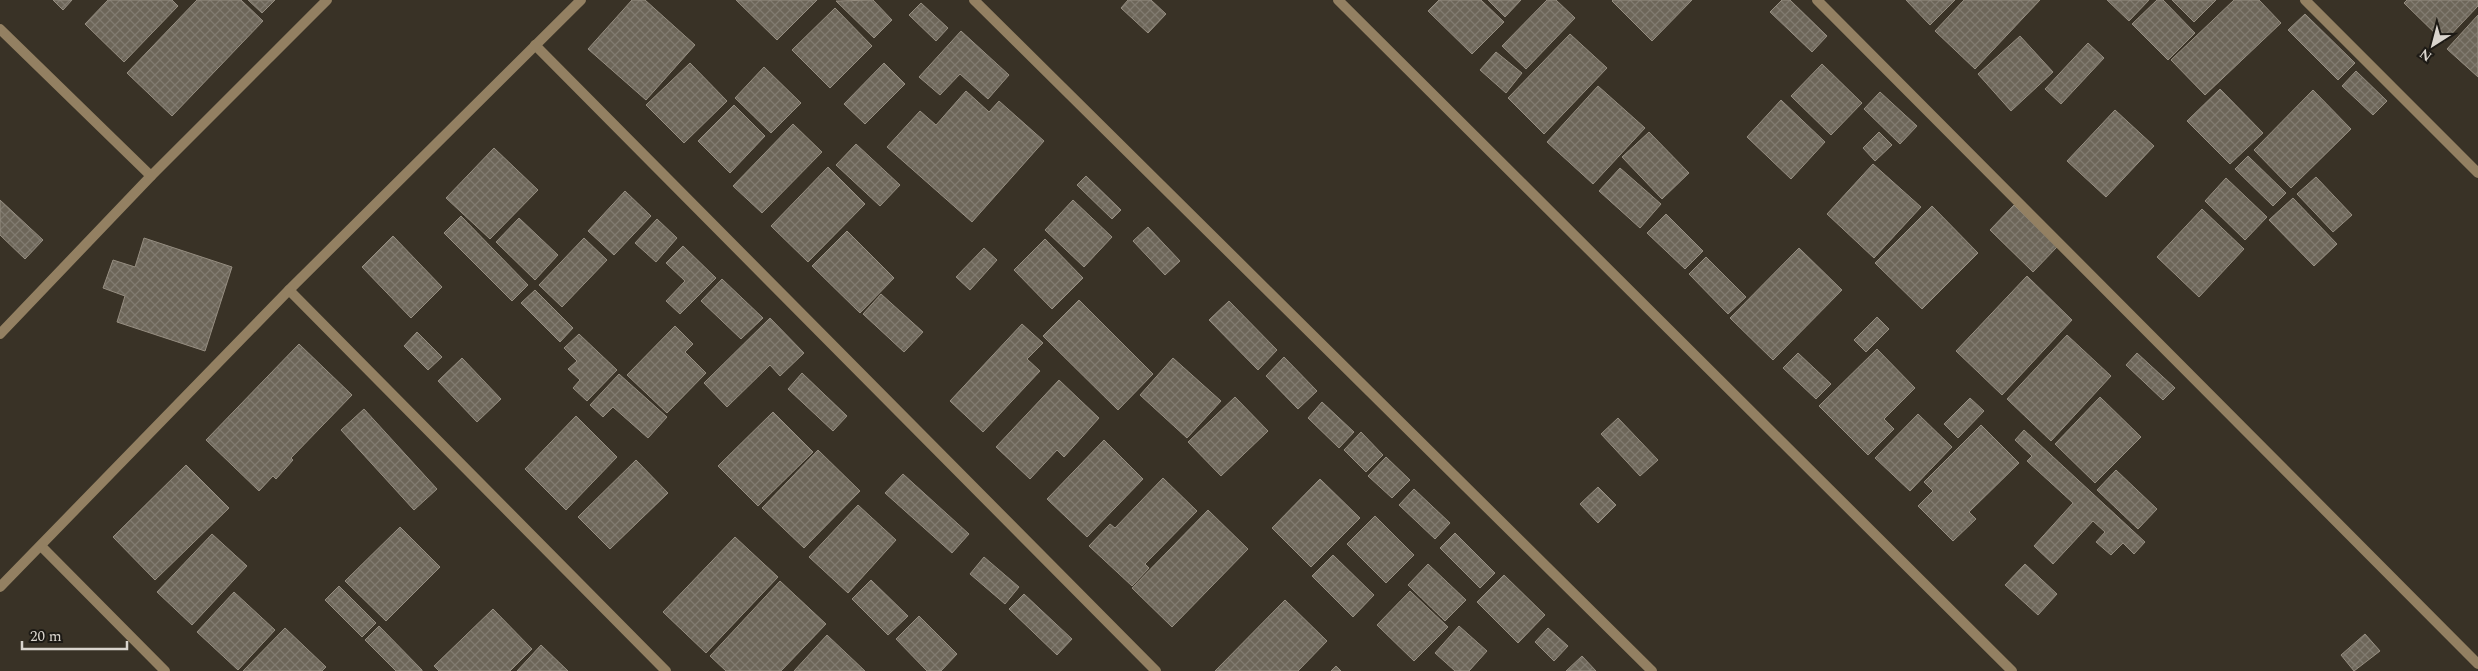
<svg xmlns="http://www.w3.org/2000/svg" width="2478" height="671" viewBox="0 0 2478 671" font-family="Spectral,serif">
<defs>
<pattern id="building-cross-hatch" width="8" height="8" patternUnits="userSpaceOnUse" patternTransform="scale(1.25)"><rect width="8" height="8" fill="#6d6659"/><path d="M0 0l8 8M0 8l8-8" fill="none" stroke="#817b70"/></pattern>
</defs>
<rect width="100%" height="100%" fill="#393226"/>
<g fill="url(#building-cross-hatch)" stroke="#968e81">
<polygon points="53,0 72,0 63,10"/>
<polygon points="108,0 172,0 178,6 124,62 85,24"/>
<polygon points="197,0 241,0 263,21 172,116 127,73"/>
<polygon points="248,0 275,0 262,13"/>
<polygon points="632,0 645,0 695,45 646,100 588,49"/>
<polygon points="736,0 817,0 777,40"/>
<polygon points="873,0 892,20 874,38 836,1"/>
<polygon points="1128,0 1151,0 1166,14 1148,33 1121,8"/>
<polygon points="1439,0 1481,0 1504,22 1472,54 1428,11"/>
<polygon points="1488,0 1521,0 1505,17"/>
<polygon points="1547,0 1556,0 1575,18 1526,69 1502,46"/>
<polygon points="1613,0 1692,0 1652,41 1612,1"/>
<polygon points="1782,0 1790,0 1827,36 1812,52 1770,12"/>
<polygon points="1906,0 1955,0 1930,25"/>
<polygon points="1964,0 2040,0 1975,69 1935,31"/>
<polygon points="2107,0 2149,0 2129,21"/>
<polygon points="2157,0 2163,0 2195,33 2168,60 2132,24"/>
<polygon points="2172,0 2216,0 2194,22"/>
<polygon points="2234,0 2259,0 2281,23 2205,95 2171,60"/>
<polygon points="2407,0 2478,0 2478,6 2444,42 2404,3"/>
<polygon points="921,3 948,28 936,41 909,15"/>
<polygon points="835,8 872,46 830,88 792,50"/>
<polygon points="2305,14 2355,63 2338,80 2288,30"/>
<polygon points="2478,15 2478,77 2447,49"/>
<polygon points="961,31 1009,75 988,99 960,74 940,95 919,77"/>
<polygon points="1570,34 1607,68 1544,134 1508,98"/>
<polygon points="2020,36 2053,72 2011,111 1978,74"/>
<polygon points="2088,43 2104,58 2061,104 2045,89"/>
<polygon points="1496,52 1522,73 1506,93 1480,70"/>
<polygon points="690,63 727,101 684,143 646,105"/>
<polygon points="884,63 905,84 865,124 844,104"/>
<polygon points="1822,64 1862,103 1831,135 1791,96"/>
<polygon points="764,67 801,103 771,133 735,98"/>
<polygon points="2356,71 2387,101 2373,115 2342,86"/>
<polygon points="1598,86 1645,128 1593,184 1547,142"/>
<polygon points="2220,89 2263,133 2230,164 2187,121"/>
<polygon points="2313,90 2351,129 2291,188 2254,150"/>
<polygon points="966,91 989,112 999,101 1044,141 972,222 887,147 920,111 936,125"/>
<polygon points="1880,92 1917,126 1900,144 1864,109"/>
<polygon points="1781,100 1825,142 1791,179 1747,137"/>
<polygon points="734,105 765,136 730,173 698,141"/>
<polygon points="2115,110 2154,146 2106,197 2067,161"/>
<polygon points="793,124 822,152 762,213 733,186"/>
<polygon points="1649,132 1689,173 1662,199 1622,157"/>
<polygon points="1879,132 1892,145 1875,161 1863,148"/>
<polygon points="856,144 900,185 880,206 836,165"/>
<polygon points="494,148 538,190 490,239 446,198"/>
<polygon points="2248,156 2286,193 2273,206 2235,169"/>
<polygon points="1873,164 1921,207 1874,258 1827,214"/>
<polygon points="828,167 865,204 808,262 771,226"/>
<polygon points="1620,168 1661,204 1640,228 1599,191"/>
<polygon points="1086,176 1121,210 1112,219 1077,185"/>
<polygon points="2316,177 2352,215 2333,232 2297,194"/>
<polygon points="2226,178 2267,217 2245,240 2205,201"/>
<polygon points="625,191 651,216 614,255 588,231"/>
<polygon points="2293,198 2337,244 2314,266 2269,220"/>
<polygon points="0,200 43,240 25,259 0,235"/>
<polygon points="1073,200 1112,237 1084,267 1045,230"/>
<polygon points="2014,205 2057,247 2033,272 1990,230"/>
<polygon points="1932,206 1978,253 1922,309 1875,263"/>
<polygon points="2202,209 2244,249 2199,297 2157,257"/>
<polygon points="1666,214 1703,251 1685,269 1647,233"/>
<polygon points="461,216 528,285 512,301 444,233"/>
<polygon points="519,218 558,255 535,280 496,242"/>
<polygon points="657,219 677,238 656,262 635,243"/>
<polygon points="1148,227 1180,261 1165,275 1133,241"/>
<polygon points="847,231 894,278 860,313 812,266"/>
<polygon points="393,236 442,287 411,318 362,267"/>
<polygon points="144,238 232,267 205,351 117,322 125,296 103,288 113,260 135,267"/>
<polygon points="584,238 607,260 562,307 539,285"/>
<polygon points="1045,239 1083,278 1052,309 1014,270"/>
<polygon points="683,246 716,278 680,314 666,301 685,281 666,263"/>
<polygon points="984,248 997,260 970,290 956,277"/>
<polygon points="1799,248 1842,290 1773,360 1730,318"/>
<polygon points="1706,257 1746,297 1728,314 1689,274"/>
<polygon points="2027,276 2072,320 2002,395 1956,351"/>
<polygon points="722,279 763,318 741,339 701,301"/>
<polygon points="535,290 573,328 560,342 521,303"/>
<polygon points="881,294 923,332 904,352 863,314"/>
<polygon points="1079,300 1153,374 1118,410 1043,336"/>
<polygon points="1229,301 1277,350 1258,370 1209,320"/>
<polygon points="1877,317 1889,329 1866,352 1854,340"/>
<polygon points="770,318 804,353 780,376 770,365 727,407 704,383"/>
<polygon points="1022,324 1043,343 1027,359 1040,371 983,432 950,401"/>
<polygon points="675,326 693,344 685,352 706,373 667,413 627,375"/>
<polygon points="417,332 442,357 428,370 404,346"/>
<polygon points="579,334 617,370 587,401 573,388 580,380 568,369 577,361 564,348"/>
<polygon points="2067,335 2111,376 2051,441 2007,399"/>
<polygon points="299,344 352,395 291,458 293,460 276,479 273,476 259,491 206,440"/>
<polygon points="1877,349 1915,388 1884,419 1894,429 1868,455 1819,406"/>
<polygon points="1798,353 1831,384 1816,399 1783,368"/>
<polygon points="2137,353 2175,388 2163,400 2126,365"/>
<polygon points="1284,357 1317,391 1298,409 1266,376"/>
<polygon points="462,358 501,399 477,422 438,381"/>
<polygon points="1173,358 1221,401 1187,438 1140,395"/>
<polygon points="802,373 847,416 833,431 788,389"/>
<polygon points="619,374 667,417 648,438 613,407 603,417 590,405"/>
<polygon points="1059,380 1099,418 1064,457 1057,450 1030,479 996,447"/>
<polygon points="1235,397 1268,431 1221,476 1188,442"/>
<polygon points="2100,397 2141,437 2095,483 2055,444"/>
<polygon points="1970,398 1984,411 1958,438 1944,424"/>
<polygon points="1322,402 1354,432 1339,448 1308,418"/>
<polygon points="364,409 437,489 414,510 341,430"/>
<polygon points="773,412 813,452 758,506 718,466"/>
<polygon points="1918,414 1952,447 1910,491 1875,458"/>
<polygon points="576,416 617,457 566,510 525,469"/>
<polygon points="1618,418 1658,460 1640,476 1601,434"/>
<polygon points="1981,425 2019,463 1969,512 1976,519 1953,541 1918,506 1933,491 1924,482"/>
<polygon points="2024,430 2145,542 2134,554 2123,543 2111,555 2096,542 2105,532 2093,521 2053,564 2034,546 2073,503 2027,461 2032,456 2015,440"/>
<polygon points="1361,432 1383,455 1366,472 1344,450"/>
<polygon points="1104,440 1143,479 1087,537 1047,499"/>
<polygon points="818,450 860,491 804,548 762,508"/>
<polygon points="1386,457 1410,480 1392,498 1368,476"/>
<polygon points="636,460 668,493 610,549 578,517"/>
<polygon points="186,465 229,508 155,580 113,537"/>
<polygon points="2116,470 2157,509 2138,529 2097,490"/>
<polygon points="903,474 969,534 952,553 885,493"/>
<polygon points="1163,478 1197,511 1145,564 1149,568 1132,586 1089,546 1110,524 1115,528"/>
<polygon points="1320,479 1360,518 1311,567 1272,528"/>
<polygon points="1598,487 1616,505 1598,523 1580,504"/>
<polygon points="1414,489 1450,523 1435,539 1399,505"/>
<polygon points="858,505 896,540 848,593 809,557"/>
<polygon points="1208,510 1248,549 1172,627 1132,588"/>
<polygon points="1375,516 1414,555 1386,583 1347,544"/>
<polygon points="400,527 440,567 386,621 345,581"/>
<polygon points="1455,533 1495,573 1480,588 1440,548"/>
<polygon points="212,534 247,566 192,625 157,592"/>
<polygon points="735,537 778,577 706,653 663,612"/>
<polygon points="1333,555 1374,595 1353,617 1312,576"/>
<polygon points="984,557 1019,587 1005,604 970,574"/>
<polygon points="1428,564 1466,600 1445,621 1408,585"/>
<polygon points="2025,564 2057,594 2038,615 2005,585"/>
<polygon points="1504,575 1545,615 1518,643 1477,602"/>
<polygon points="871,580 908,616 888,635 852,599"/>
<polygon points="780,581 826,624 781,671 726,671 710,656"/>
<polygon points="339,586 376,623 362,637 325,600"/>
<polygon points="1410,591 1448,627 1414,661 1377,625"/>
<polygon points="234,592 275,630 238,670 197,632"/>
<polygon points="1024,594 1072,639 1057,655 1009,609"/>
<polygon points="1285,600 1327,641 1298,671 1215,671"/>
<polygon points="493,609 532,649 510,671 439,671 434,666"/>
<polygon points="919,616 957,654 941,671 927,671 896,639"/>
<polygon points="379,626 422,670 422,671 396,671 365,640"/>
<polygon points="1459,626 1487,651 1469,671 1455,671 1435,653"/>
<polygon points="285,628 326,667 322,671 243,671"/>
<polygon points="1548,628 1568,646 1554,661 1535,642"/>
<polygon points="2365,634 2380,651 2354,671 2341,655"/>
<polygon points="827,635 865,671 794,671"/>
<polygon points="541,645 568,671 517,671"/>
<polygon points="1582,656 1596,671 1566,671"/>
<polygon points="1336,666 1341,671 1331,671"/>
</g>
<g fill="none" stroke-linecap="round" stroke-linejoin="round">
<g stroke="#938062" stroke-width="10">
<polyline points="974,0 1652,671"/>
<polyline points="1338,0 2012,671"/>
<polyline points="1817,0 2478,664"/>
<polyline points="2305,0 2478,173"/>
<polyline points="0,29 151,176"/>
<polyline points="535,45 1156,671"/>
<polyline points="289,290 666,671"/>
<polyline points="0,334 151,176 327,0"/>
<polyline points="41,546 165,671"/>
<polyline points="0,587 289,290 581,0"/>
</g>
</g>
<g transform="translate(2433 45) rotate(216)" stroke="#1d1a15" stroke-width="4" paint-order="stroke">
<path d="M0-4L9 19L0 12L-9 19Z" fill="#dad5ce"/>
<text y="-8" font-size="14" font-weight="bold" text-anchor="middle" fill="#dad5ce">N</text>
</g>
<path d="M22 641v8h105v-8" fill="none" stroke="#dad5ce" stroke-width="2.5"/>
<text x="30" y="641" font-size="15" fill="#dad5ce" stroke="#1d1a15" stroke-width="4" paint-order="stroke">20 m</text>
</svg>
